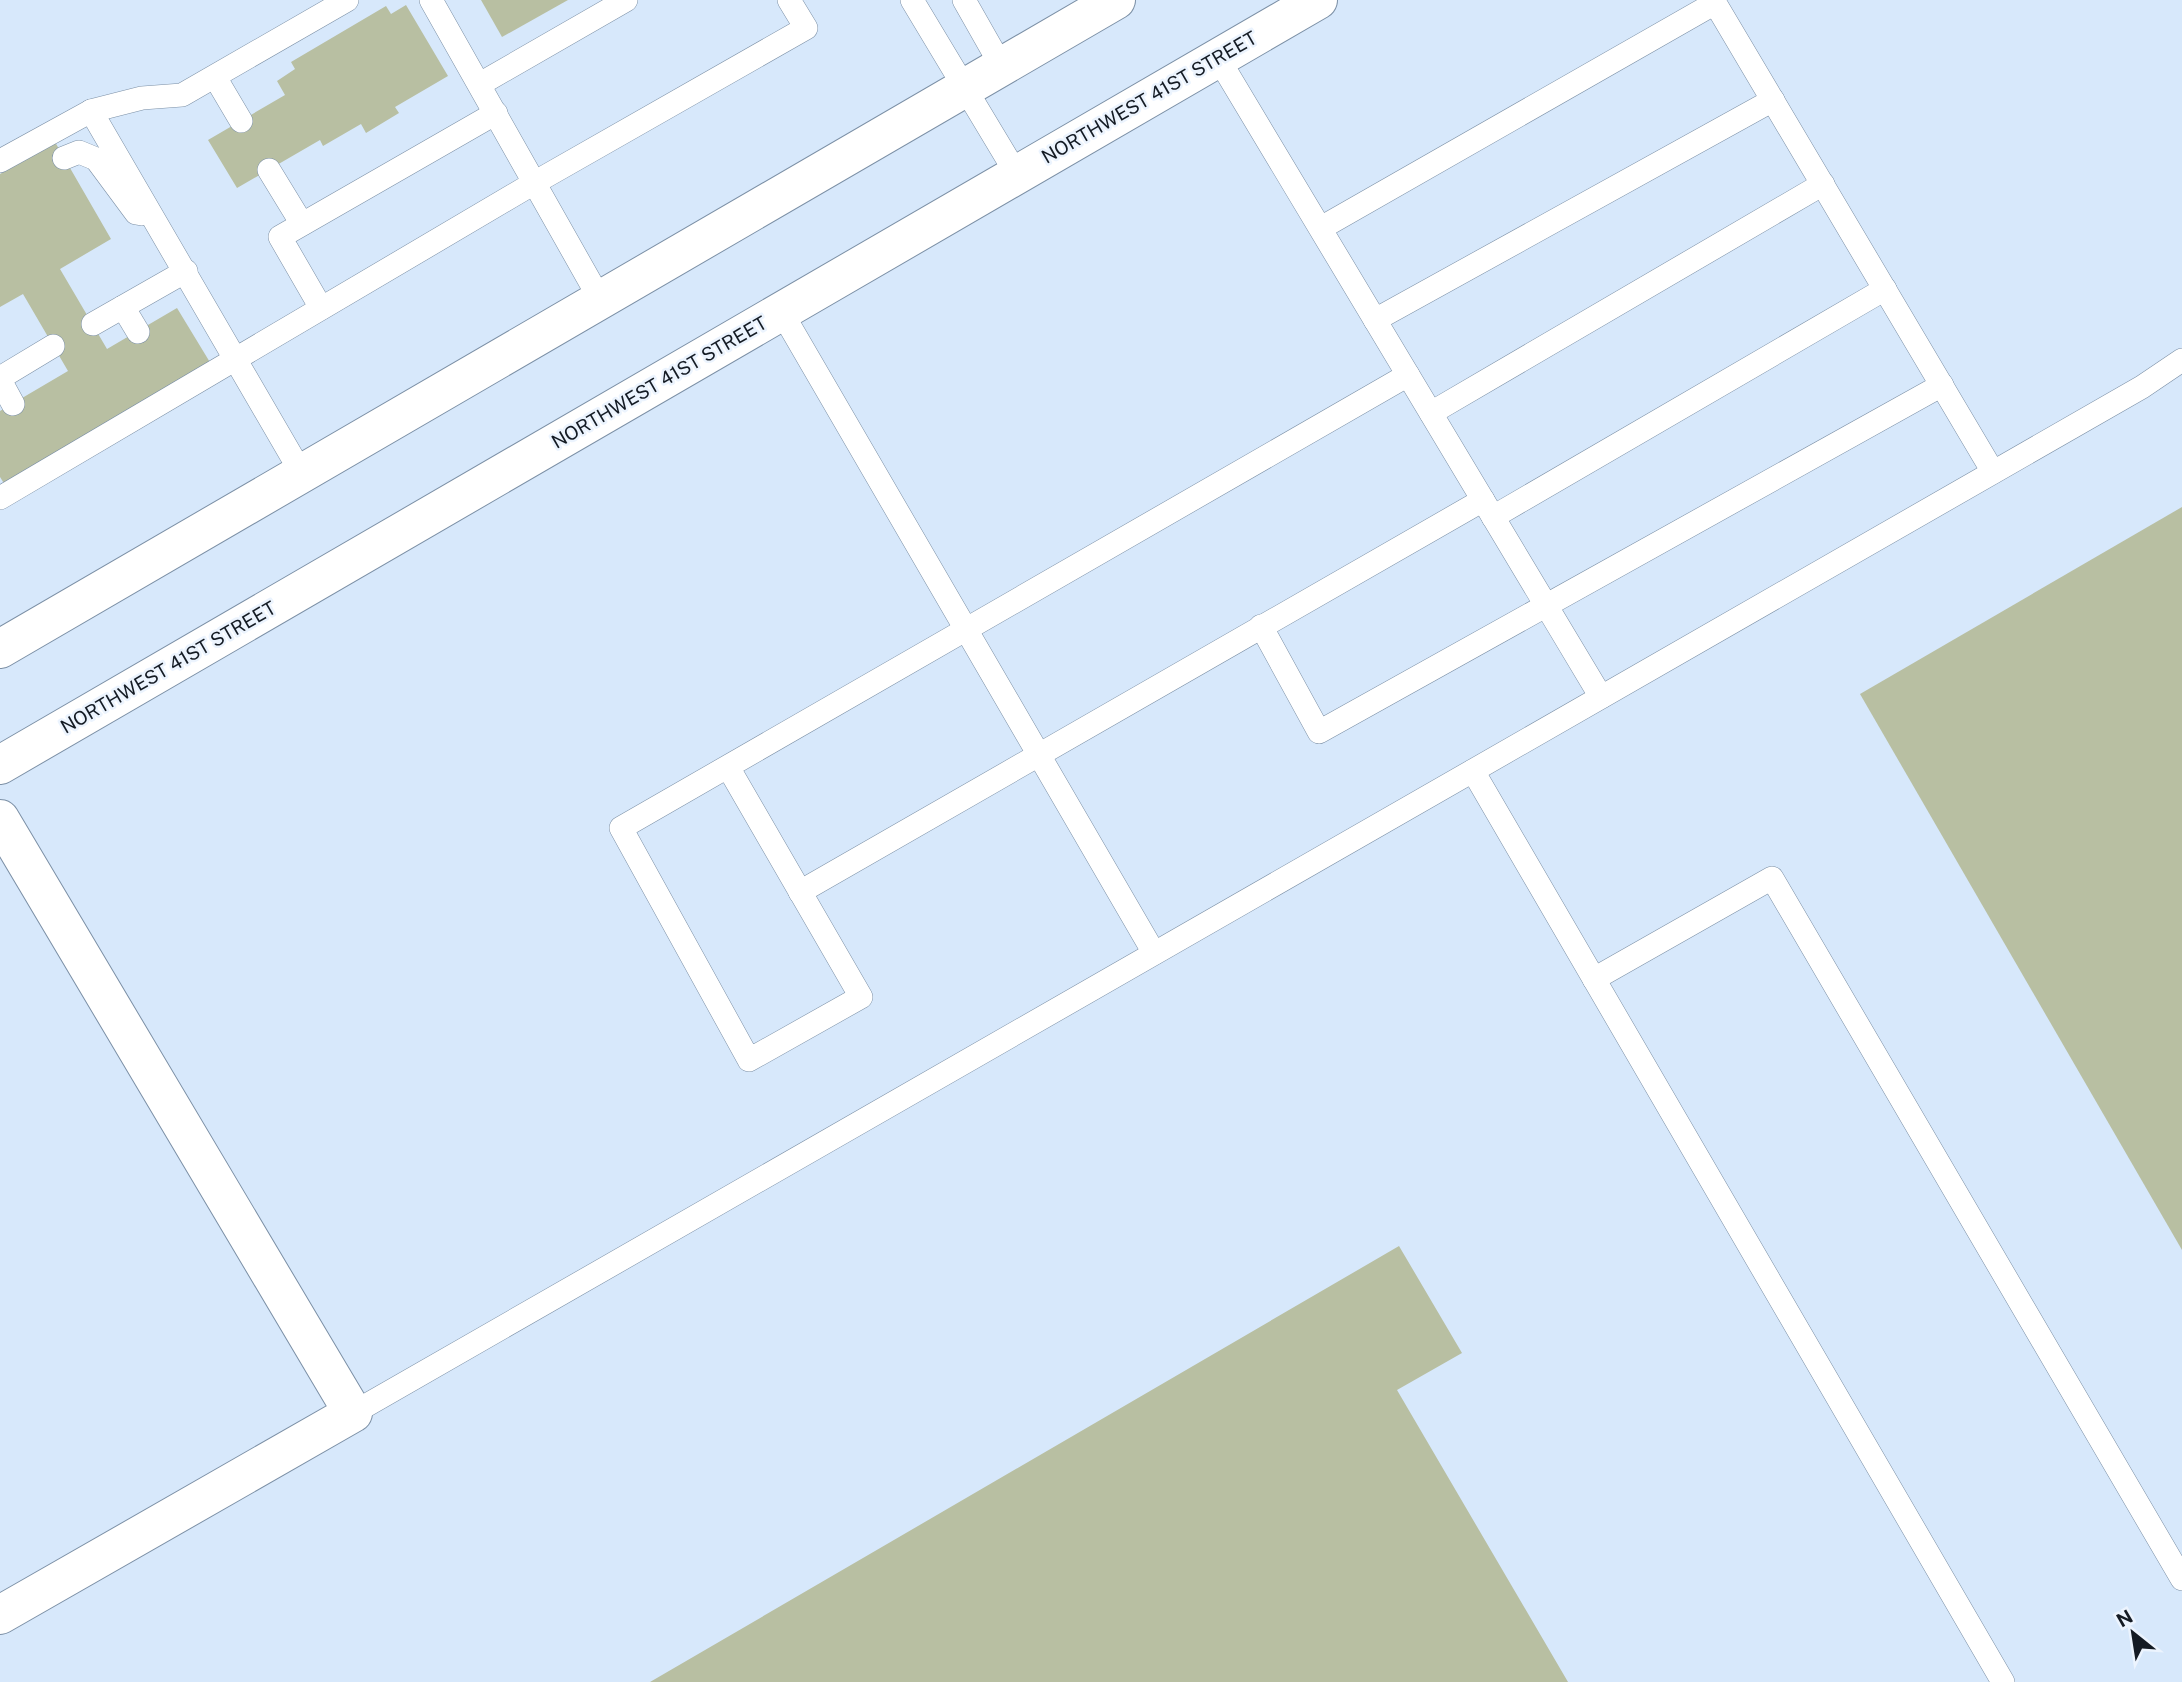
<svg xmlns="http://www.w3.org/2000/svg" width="2182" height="1682" viewBox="0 0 2182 1682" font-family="'Public Sans',sans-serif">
<rect width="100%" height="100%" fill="#d7e8fb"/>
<g fill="#b8bfa2">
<polygon points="481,0 568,0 502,37"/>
<polygon points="406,5 448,76 395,107 399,113 366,133 361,124 323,146 320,140 237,188 208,140 285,95 277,81 295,69 291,62 386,6 391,14"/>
<polygon points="55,142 111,239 60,269 107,349 177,308 211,364 5,485 0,477 0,411 68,371 23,294 0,307 0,174"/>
<polygon points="2182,507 2182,1250 1860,694"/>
<polygon points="1399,1246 1462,1353 1397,1390 1568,1682 650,1682"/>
</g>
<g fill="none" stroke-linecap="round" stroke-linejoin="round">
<g stroke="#7c90a6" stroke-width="24">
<g id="lane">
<polyline points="431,0 601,301"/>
<polyline points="912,0 1016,173"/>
<polyline points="964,0 1002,67"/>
<polyline points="1218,58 1601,697"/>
<polyline points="215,77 241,121"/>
<polyline points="480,84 626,0"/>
<polyline points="91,111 142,98 182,95 347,0"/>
<polyline points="64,158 79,152 96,159 136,213 142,214"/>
<polyline points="0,161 91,111 302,474"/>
<polyline points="269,170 302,224"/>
<polyline points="1321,228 1715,3 1993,472"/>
<polyline points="123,307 138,332"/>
<polyline points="321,308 280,237 496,113"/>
<polyline points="781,311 1154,953"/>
<polyline points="1375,320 1773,100"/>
<polyline points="93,324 186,271"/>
<polyline points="0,378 53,346"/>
<polyline points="0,380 13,404"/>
<polyline points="1431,413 1823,184"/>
<polyline points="0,498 534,183 806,28 789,0"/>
<polyline points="1493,517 1885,289"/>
<polyline points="1261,626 1319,732 1942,385"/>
<polyline points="728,767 861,997 749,1060 621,828 1408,375"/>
<polyline points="1473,771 2003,1682"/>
<polyline points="800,892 1483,500"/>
<polyline points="1594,979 1772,878 2182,1579"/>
<polyline points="353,1413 2142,387 2182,360"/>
</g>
</g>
<g stroke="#7c90a6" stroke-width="40">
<polyline id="street" points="0,819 353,1413 0,1615"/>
</g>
<g stroke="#7c90a6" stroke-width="40">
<g id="primary">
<polyline points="0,649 1116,0"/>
<polyline points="0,765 1318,0"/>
</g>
</g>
<use href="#lane" stroke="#fff" stroke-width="23"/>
<use href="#street" stroke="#fff" stroke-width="38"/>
<use href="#primary" stroke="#fff" stroke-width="38"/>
</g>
<g text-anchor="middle" stroke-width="5" stroke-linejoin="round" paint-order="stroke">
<g font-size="19" fill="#141b24" stroke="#ecf4fe">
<text transform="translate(1149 97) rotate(-30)" y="7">NORTHWEST 41ST STREET</text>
<text transform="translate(659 382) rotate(-30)" y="7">NORTHWEST 41ST STREET</text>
<text transform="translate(168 667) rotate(-30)" y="7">NORTHWEST 41ST STREET</text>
</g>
</g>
<g transform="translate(2133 1633) rotate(330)" stroke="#ecf4fe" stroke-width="5" paint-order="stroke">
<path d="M0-5L12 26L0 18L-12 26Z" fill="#141b24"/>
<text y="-10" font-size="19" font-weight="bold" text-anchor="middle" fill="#141b24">N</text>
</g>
</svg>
